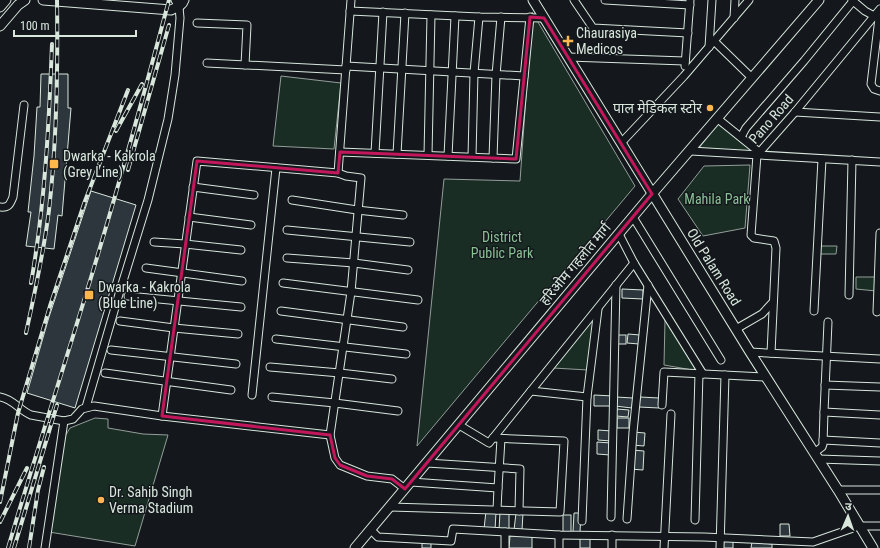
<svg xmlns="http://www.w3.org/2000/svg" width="880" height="548" viewBox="0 0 880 548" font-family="'Roboto Condensed','Noto Sans Devanagari',sans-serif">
<rect width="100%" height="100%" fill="#14181c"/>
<g fill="#1a2d24" stroke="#939e99">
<polygon points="532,12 635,186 417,446 444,179 520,181"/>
<polygon points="281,76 341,83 334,149 273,146"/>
<polygon points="718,124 755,152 699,148"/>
<polygon points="750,165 745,228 703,236 678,199 704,166"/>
<polygon points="819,246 837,246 836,254 818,254"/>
<polygon points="856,277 877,277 876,291 856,289"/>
<polygon points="595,315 588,370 553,368"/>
<polygon points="665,320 698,371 664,365"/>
<polygon points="95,418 108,419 108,428 143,434 168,435 135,546 49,532 64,438 70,428"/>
</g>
<g fill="#2c363c" stroke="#d8e6dc">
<polygon points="41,74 68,74 68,108 71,108 62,216 58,215 54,249 26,246 31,212 28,212 34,156 37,107 40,107"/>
<polygon points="91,191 136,205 75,408 27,393 49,317"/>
<polygon points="622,289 643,290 643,299 622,298"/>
<polygon points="628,334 640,335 639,344 627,343"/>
<rect x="618" y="335" width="8" height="9"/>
<polygon points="594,395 613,396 612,406 594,406"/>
<polygon points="616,397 633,398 632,408 615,406"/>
<polygon points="640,397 659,398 659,408 639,407"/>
<polygon points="617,409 629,410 628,417 616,416"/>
<rect x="617" y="418" width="12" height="10"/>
<polygon points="598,430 612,431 611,441 598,440"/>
<polygon points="633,432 645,433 644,446 632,445"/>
<polygon points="597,442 611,443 610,455 597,454"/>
<polygon points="632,450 644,451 643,470 630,469"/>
<polygon points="486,511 496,512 495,530 484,529"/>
<polygon points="500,512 509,513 509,530 499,530"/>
<polygon points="516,513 523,513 522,530 514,530"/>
<polygon points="574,513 581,513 580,532 573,532"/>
<rect x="563" y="515" width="8" height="18"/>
<polygon points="780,524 789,524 790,536 780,536"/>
<polygon points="510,536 532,536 532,548 509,548"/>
<rect x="580" y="537" width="10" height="11"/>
<rect x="422" y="540" width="9" height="8"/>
<polygon points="724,540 733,540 733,548 723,548"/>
<polygon points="752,542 772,544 772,548 751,548"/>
</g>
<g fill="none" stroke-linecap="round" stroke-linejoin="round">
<g stroke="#d8e6dc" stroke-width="9">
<g id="minor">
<polyline points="574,0 593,28 688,33"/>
<polyline points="605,0 690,5"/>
<polyline points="852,0 865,11 878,18"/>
<polyline points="350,11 479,17 544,18"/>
<polyline points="734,18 735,0"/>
<polyline points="879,18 871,84 874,89 880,91"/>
<polyline points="197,23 247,25 245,65"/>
<polyline points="714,41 752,78"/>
<polyline points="709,47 712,0"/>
<polyline points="568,57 685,61"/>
<polyline points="207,63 346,70"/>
<polyline points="346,66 524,76"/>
<polyline points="685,66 690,0"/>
<polyline points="795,112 880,117"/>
<polyline points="718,119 759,152"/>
<polyline points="741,137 746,128 804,61 853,1"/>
<polyline points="621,143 684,76 749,0"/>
<polyline points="691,151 880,162"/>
<polyline points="340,152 516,159 530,17"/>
<polyline points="375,153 383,12"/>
<polyline points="397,154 405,13"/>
<polyline points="428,155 431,15"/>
<polyline points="448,156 455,16"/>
<polyline points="472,157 474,73 479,17"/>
<polyline points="493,158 496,75 501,17"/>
<polyline points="338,173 351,0"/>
<polyline points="193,187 254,195"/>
<polyline points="292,200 357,210 403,215"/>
<path d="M0 207C9 208 10 204 13 197L24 105"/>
<polyline points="189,217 251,225"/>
<polyline points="633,217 721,360"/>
<polyline points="287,230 410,242"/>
<polyline points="619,234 634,263 703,374"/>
<polyline points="154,242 185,244 241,250"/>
<polyline points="287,258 354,263 408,270"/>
<polyline points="146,268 242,281"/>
<polyline points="283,283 418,300"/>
<polyline points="849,295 852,160"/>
<polyline points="128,296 241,307"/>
<polyline points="281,311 403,327"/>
<polyline points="814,311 822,159"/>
<polyline points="877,312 880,233"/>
<polyline points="120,321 174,328 238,334"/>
<polyline points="828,322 824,412 880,415"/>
<polyline points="736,329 762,314 773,302"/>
<polyline points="276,339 406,354"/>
<polyline points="111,350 236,364"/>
<polyline points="750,352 880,359"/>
<polyline points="771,353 776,248 774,241 754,238 751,235 757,155 795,112 880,9"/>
<polyline points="270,367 340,373 392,379"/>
<polyline points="105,373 231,390"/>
<polyline points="825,385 880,387"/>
<polyline points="531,391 587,397"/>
<polyline points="252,395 276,168"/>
<path d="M0 397C13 399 19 410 31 415L64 421 73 419 82 409 94 406 162 416 330 435"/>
<polyline points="272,397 335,403 398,411"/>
<polyline points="662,405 664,372 765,377"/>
<polyline points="86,407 119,294 148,200 168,119 175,75 180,18 179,7 175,0"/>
<polyline points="162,416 197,161 338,173 346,176 361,178 351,292 330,435 335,458 340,465 367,476 392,479 405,489"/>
<polyline points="459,425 489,443 634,263"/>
<polyline points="823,440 880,443"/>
<polyline points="814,453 822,447 823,444 824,412"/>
<polyline points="818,459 880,461"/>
<polyline points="427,463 520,469 519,511"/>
<polyline points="411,482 498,488 501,439"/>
<polyline points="838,490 880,490"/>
<polyline points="390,507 560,512 564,441 493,438"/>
<polyline points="497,510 498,488"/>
<polyline points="611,517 616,285"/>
<polyline points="627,519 633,432 648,285"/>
<polyline points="695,520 699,373"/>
<polyline points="582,521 587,397 598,309"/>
<polyline points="371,530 378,537 451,541 453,529 559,535 704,537 813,542 859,526 880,526"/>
<polyline points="45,548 64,421"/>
<polyline points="505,548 505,532"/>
<polyline points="559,548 559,535"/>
<polyline points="612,548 612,535"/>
<polyline points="664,548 671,414"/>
<polyline points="720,548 725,375"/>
</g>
</g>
<g stroke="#d8e6dc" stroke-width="11">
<g id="tertiary">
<path d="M43 0 171 10C177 7 182 6 184 0"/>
<polyline points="533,0 750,352 838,490 873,548"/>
<polyline points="0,7 6,0"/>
<polyline points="0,26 18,5 25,0"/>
<polyline points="355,548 652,194 819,0"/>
</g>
</g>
<use href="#minor" stroke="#14181c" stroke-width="7"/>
<use href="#tertiary" stroke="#14181c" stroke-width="9"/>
<g stroke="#d8e6dc" stroke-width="4">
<g id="rail">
<polyline points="116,131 142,84"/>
<polyline points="128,170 169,25"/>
<path d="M31 283C45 204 49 124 52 44"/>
<path d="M26 333C35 292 44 251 49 210 57 140 58 70 57 0"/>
<polyline points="0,502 18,413 50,306 85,201 128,90"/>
<polyline points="0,522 27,468"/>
<path d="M8 548C33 463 60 379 86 294 116 196 143 98 169 0"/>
<polyline points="14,548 57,405"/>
<polyline points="29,548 38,490 44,467"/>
</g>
</g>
<use href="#rail" stroke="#14181c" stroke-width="2.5" stroke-dasharray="8" stroke-linecap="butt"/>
</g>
<path fill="none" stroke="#c2185b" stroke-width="3" stroke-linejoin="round" d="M530 17 544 18 652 194 405 489 392 479 367 476 340 465 335 458 330 435 162 416 197 161 338 173 340 152 516 159Z"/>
<g fill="#ffb74d" stroke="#14181c" stroke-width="1.5">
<path d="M566 35h4v4h4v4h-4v4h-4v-4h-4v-4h4z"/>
<circle cx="710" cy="108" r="4"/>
<rect x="49" y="159" width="10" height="10" rx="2"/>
<rect x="84" y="290" width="10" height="10" rx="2"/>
<circle cx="101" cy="500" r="4"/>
</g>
<g text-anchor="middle" stroke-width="3" stroke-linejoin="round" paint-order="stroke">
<g font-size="14" fill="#d8e6dc" stroke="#14181c" text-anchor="start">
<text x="576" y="38">Chaurasiya<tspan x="576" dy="16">Medicos</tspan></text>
<text x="702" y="113" text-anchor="end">पाल मेडिकल स्टोर</text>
<text x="63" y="161">Dwarka - Kakrola<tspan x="63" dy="16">(Grey Line)</tspan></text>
<text x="98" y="292">Dwarka - Kakrola<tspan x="98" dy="16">(Blue Line)</tspan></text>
<text x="109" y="497">Dr. Sahib Singh<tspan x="109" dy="16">Verma Stadium</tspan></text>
</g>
<g font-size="14" fill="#d8e6dc" stroke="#14181c">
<text transform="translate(771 119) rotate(-49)" y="5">Pano Road</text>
<text transform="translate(575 264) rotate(-50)" y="5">हरिओम गहलोत मार्ग</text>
<text transform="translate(714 267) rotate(58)" y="5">Old Palam Road</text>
</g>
<g font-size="14" fill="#8ac095" stroke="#14181c">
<text x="717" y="204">Mahila Park</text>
<text x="502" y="242">District<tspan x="502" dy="16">Public Park</tspan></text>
</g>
</g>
<g transform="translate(848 516) rotate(2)" stroke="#14181c" stroke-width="3" paint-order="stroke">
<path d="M0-3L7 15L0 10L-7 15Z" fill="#d8e6dc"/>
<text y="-6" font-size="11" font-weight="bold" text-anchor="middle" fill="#d8e6dc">उ</text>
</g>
<path d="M14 30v6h122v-6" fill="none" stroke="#d8e6dc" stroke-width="2"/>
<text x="20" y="30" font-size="12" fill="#d8e6dc" stroke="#14181c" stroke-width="3" paint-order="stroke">100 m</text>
</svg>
